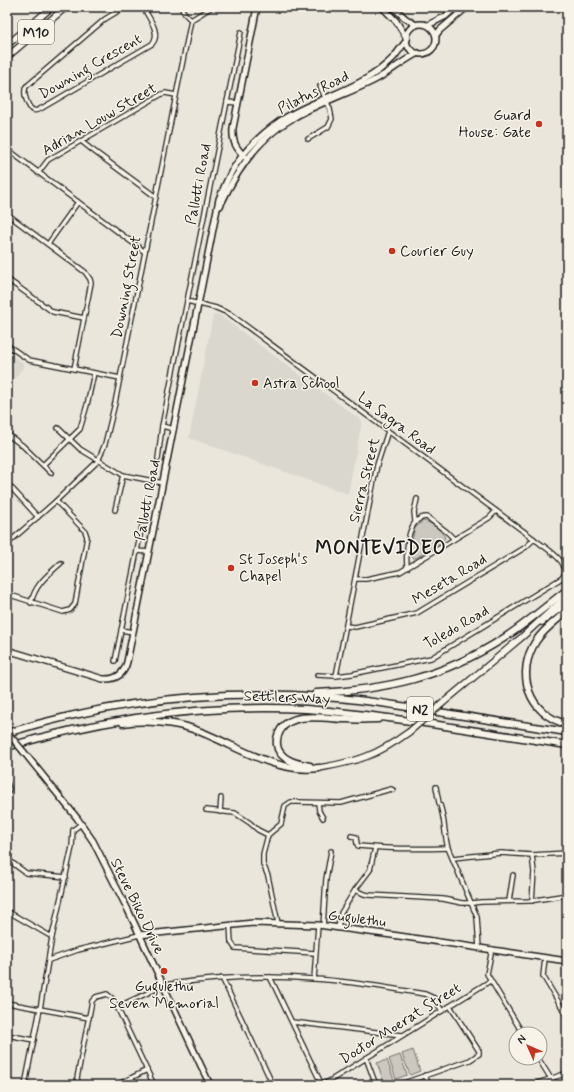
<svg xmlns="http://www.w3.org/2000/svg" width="574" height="1092" viewBox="0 0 574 1092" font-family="Mynerve,sans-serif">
<rect width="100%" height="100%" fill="#eae6dc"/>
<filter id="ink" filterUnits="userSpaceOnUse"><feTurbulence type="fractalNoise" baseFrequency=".025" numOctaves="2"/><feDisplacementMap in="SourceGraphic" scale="8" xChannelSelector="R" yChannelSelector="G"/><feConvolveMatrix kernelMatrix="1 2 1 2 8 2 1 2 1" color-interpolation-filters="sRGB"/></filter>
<g filter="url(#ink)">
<g fill="#dad7ce">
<polygon points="218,314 362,421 348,494 189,438 213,316"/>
<polygon points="7,351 25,365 7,389"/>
<polygon points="567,622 567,676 559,631"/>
</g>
<g fill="#ccc8c0" stroke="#74726e">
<path d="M423 521C430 521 444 532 445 538L443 541 416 558H413L409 553 415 528Z"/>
<polygon points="413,1050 420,1071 410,1075 402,1054"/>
<polygon points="400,1055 407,1075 396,1079 389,1059"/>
<polygon points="387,1060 394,1080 384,1083 377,1063"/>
</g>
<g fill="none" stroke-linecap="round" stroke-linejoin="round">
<g stroke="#1c1c1c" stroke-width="6">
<g id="street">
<path d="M125 7 105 19 28 85C26 86 25 88 25 90 24 95 28 108 33 110 36 112 39 109 42 108L152 44C162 33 148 17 143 7"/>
<polyline points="181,7 185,14 191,20"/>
<polyline points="227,102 238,103"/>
<polyline points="308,139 328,127 332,119 330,109 320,86"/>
<polyline points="81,141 91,149 156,197"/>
<polyline points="7,149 145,252"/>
<polyline points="38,173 48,160 162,94 165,93 176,95"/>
<polyline points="7,214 85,272 90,279 91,283 74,369"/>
<polyline points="48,244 78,202"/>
<polyline points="7,279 53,312 84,318"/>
<path d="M187 301 216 308 230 314 534 539C544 547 566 559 565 573L562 578 431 658 352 674 336 676 317 675"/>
<polyline points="7,345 29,360 120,378"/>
<polyline points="162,426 174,429"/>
<polyline points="58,428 80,449 123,475 163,483"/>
<polyline points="7,434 23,446 51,473"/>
<polyline points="158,459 162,426 241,32"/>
<polyline points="43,465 80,429 87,405 94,373"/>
<polyline points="7,483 38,517"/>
<polyline points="115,510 123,475"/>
<polyline points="415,521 414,512 417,499"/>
<polyline points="7,544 56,501 98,461 105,444 115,403 191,20 212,7"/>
<polyline points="137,551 149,552"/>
<path d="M407 568C406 553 406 517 427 517L447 532 454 539"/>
<polyline points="355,579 366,579 400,572 489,518 496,511"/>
<polyline points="7,594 63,612 70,610 75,604 87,537 85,531 56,501"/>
<path d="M31 603C35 584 48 575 61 563"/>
<polyline points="346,626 355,627 417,613 526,547 534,539"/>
<polyline points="121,630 133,632"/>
<polyline points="115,661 142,526"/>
<polyline points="336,676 377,465 388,431"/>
<polyline points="7,783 9,789 7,794"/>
<polyline points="436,787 439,803"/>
<polyline points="318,803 319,811 323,818"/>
<path d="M440 805C445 819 444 834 448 848L477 917 479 948"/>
<polyline points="206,810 235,813 250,823 258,830 268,835"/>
<polyline points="220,812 221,798"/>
<path d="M351 836 356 837 357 844 358 846C388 849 418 849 448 848"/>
<polyline points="566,853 567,895"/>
<polyline points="532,855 534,872 532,901"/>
<polyline points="453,858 501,853 532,855 567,853"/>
<polyline points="7,859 26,873 66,877"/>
<polyline points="355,890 364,894 369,895 443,899 462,903 472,903 481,902 529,901 567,895"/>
<polyline points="509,901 513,875"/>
<polyline points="7,911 52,937"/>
<polyline points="278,923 268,876 263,864 263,854 268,835 281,824 285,806 291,802 298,802 341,803 391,789 393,790"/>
<polyline points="230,925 231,942 235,948 315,953"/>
<polyline points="323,926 326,879 331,851"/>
<polyline points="338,927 341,913 355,890 370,870 375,848"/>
<polyline points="492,949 487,974 523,1034"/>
<polyline points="545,958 543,976 567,1016"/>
<polyline points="49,960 78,950 139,935"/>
<polyline points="270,977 322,1085"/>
<polyline points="222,978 273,1085"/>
<polyline points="314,979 318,925"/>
<polyline points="7,1003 89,1018"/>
<path d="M117 1007 163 986 171 984C218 977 266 975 314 979 351 981 388 988 425 994L434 998 442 1011"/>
<polyline points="292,1022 402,1035"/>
<polyline points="7,1035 34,1040"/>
<polyline points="366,1058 376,1085"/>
<polyline points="538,1058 555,1085"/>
<polyline points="425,1075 429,1085"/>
<polyline points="25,1085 40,1009 52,937 72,847 73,830 81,824"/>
<polyline points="79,1085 77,1078 92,1001 96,997 107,994 113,999 117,1007 154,1085"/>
<polyline points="117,1085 147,1070"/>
<polyline points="323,1085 490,981"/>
<polyline points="398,1085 470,1060 479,1054 479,1051 450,1006"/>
<polyline points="532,1085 567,1073"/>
</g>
</g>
<g stroke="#1c1c1c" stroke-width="8">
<g id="secondary">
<polyline points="382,7 396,21 406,37"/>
<polyline points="393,7 405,18 416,25"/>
<circle cx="421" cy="39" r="15"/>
<polyline points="428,25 446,16 456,7"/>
<polyline points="436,35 440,30 467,7"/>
<path d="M245 157C236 148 232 142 233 128L257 7"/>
<path d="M220 206C236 171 259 137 293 118 318 103 347 94 373 81 389 73 402 61 418 53"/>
<path d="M7 650 103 679C116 680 124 674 127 662L219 199C224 188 228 176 235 166 246 149 263 133 280 121 316 97 363 90 394 57 398 52 402 46 407 40"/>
<polyline points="23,751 77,818 93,841 128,910 210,1085"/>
<polyline points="139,935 253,923 318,925 399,936 567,961"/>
</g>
</g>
<g stroke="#1c1c1c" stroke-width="8">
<g id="primary">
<polyline points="7,45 52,7"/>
<polyline points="7,57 66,7"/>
<polyline points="542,622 567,603"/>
<polyline points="444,702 522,637 567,596"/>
<path d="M319 768C359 761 376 756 409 732"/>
</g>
</g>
<g stroke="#1c1c1c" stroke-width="9">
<g id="highway">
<path d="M567 611C557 620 544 629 536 641 515 673 528 715 567 724"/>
<path d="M316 693C386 690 444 677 504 638 526 624 546 606 567 590"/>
<path d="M123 723C143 720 174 722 193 729 234 743 273 774 319 768"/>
<path d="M7 733C110 701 217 689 324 697 361 699 396 705 432 711 477 718 522 725 567 732"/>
<path d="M7 747C105 718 203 704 306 709 348 712 390 718 432 724 477 731 522 738 567 745"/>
<path d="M310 766C298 764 283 761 278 749 276 743 277 736 280 731 291 710 328 719 347 719 357 720 367 719 378 719"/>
</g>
</g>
<use href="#street" stroke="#f7f3e8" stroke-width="3.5"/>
<use href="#secondary" stroke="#f7f3e8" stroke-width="5"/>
<use href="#primary" stroke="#f7f3e8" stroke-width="5.5"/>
<use href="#highway" stroke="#f7f3e8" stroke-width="6"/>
<g stroke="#1c1c1c" stroke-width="8" stroke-linecap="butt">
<polyline id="secondary-bridge" points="7,732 23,751"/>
</g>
<g stroke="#1c1c1c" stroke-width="8" stroke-linecap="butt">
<polyline id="primary-bridge" points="409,732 444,702"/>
</g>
<use href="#secondary-bridge" stroke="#f7f3e8" stroke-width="5"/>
<use href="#primary-bridge" stroke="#f7f3e8" stroke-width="5.5"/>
</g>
</g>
<g fill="#c8321e" stroke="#f7f3e8" stroke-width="1.5">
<circle cx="539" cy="124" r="4"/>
<circle cx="392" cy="251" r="4"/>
<circle cx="255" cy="383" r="4"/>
<circle cx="231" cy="568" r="4"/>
<circle cx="164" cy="971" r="4"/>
</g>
<g text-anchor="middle" stroke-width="3" stroke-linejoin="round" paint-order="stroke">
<g fill="#f7f3e8" stroke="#5e5c59" stroke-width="1">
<rect x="18" y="20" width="36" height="24" rx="3"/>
<rect x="407" y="697" width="26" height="24" rx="3"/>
</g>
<g font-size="14" font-weight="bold" fill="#1c1c1c">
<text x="36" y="37">M10</text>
<text x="420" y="714">N2</text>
</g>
<g font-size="15" fill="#1c1c1c" stroke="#f7f3e8">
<text transform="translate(90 66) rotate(-30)" y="5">Downing Crescent</text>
<text transform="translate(313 92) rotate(-27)" y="5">Pilatus Road</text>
<text transform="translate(99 119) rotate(-30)" y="5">Adrian Louw Street</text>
<text transform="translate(198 184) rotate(-79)" y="5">Pallotti Road</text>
<text transform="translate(126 287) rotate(-79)" y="5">Downing Street</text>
<text transform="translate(397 423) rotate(37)" y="5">La Sagra Road</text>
<text transform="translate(364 480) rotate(-76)" y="5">Sierra Street</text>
<text transform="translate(147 500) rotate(-79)" y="5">Pallotti Road</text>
<text transform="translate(449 579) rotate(-31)" y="5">Meseta Road</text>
<text transform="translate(456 627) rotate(-30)" y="5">Toledo Road</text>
<text transform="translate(287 697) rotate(2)" y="5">Settlers Way</text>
<text transform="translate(138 906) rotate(64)" y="5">Steve Biko Drive</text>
<text transform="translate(357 918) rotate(7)" y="5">Gugulethu</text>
<text transform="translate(400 1023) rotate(-32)" y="5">Doctor Moerat Street</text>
</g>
<g font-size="15" fill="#1c1c1c" stroke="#f7f3e8" text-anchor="start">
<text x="531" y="120" text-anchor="end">Guard<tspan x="531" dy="17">House: Gate</tspan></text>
<text x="400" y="256">Courier Guy</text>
<text x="263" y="388">Astra School</text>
<text x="239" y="564">St Joseph's<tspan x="239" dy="17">Chapel</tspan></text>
<text x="164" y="991" text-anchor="middle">Gugulethu<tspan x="164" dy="17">Seven Memorial</tspan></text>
</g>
<g font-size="19" font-weight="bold" letter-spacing="1" fill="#1c1c1c" stroke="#f7f3e8">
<text x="381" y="554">MONTEVIDEO</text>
</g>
</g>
<rect width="574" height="1092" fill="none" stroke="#f7f3e8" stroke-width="24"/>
<rect x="12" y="12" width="550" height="1068" fill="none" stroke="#1c1c1c" stroke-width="1.5" filter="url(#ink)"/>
<g transform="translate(528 1046) rotate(315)"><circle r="19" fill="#f7f3e8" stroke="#9f9d96"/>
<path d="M0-3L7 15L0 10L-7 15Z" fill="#c8321e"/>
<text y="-6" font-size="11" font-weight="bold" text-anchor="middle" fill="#1c1c1c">N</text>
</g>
</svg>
